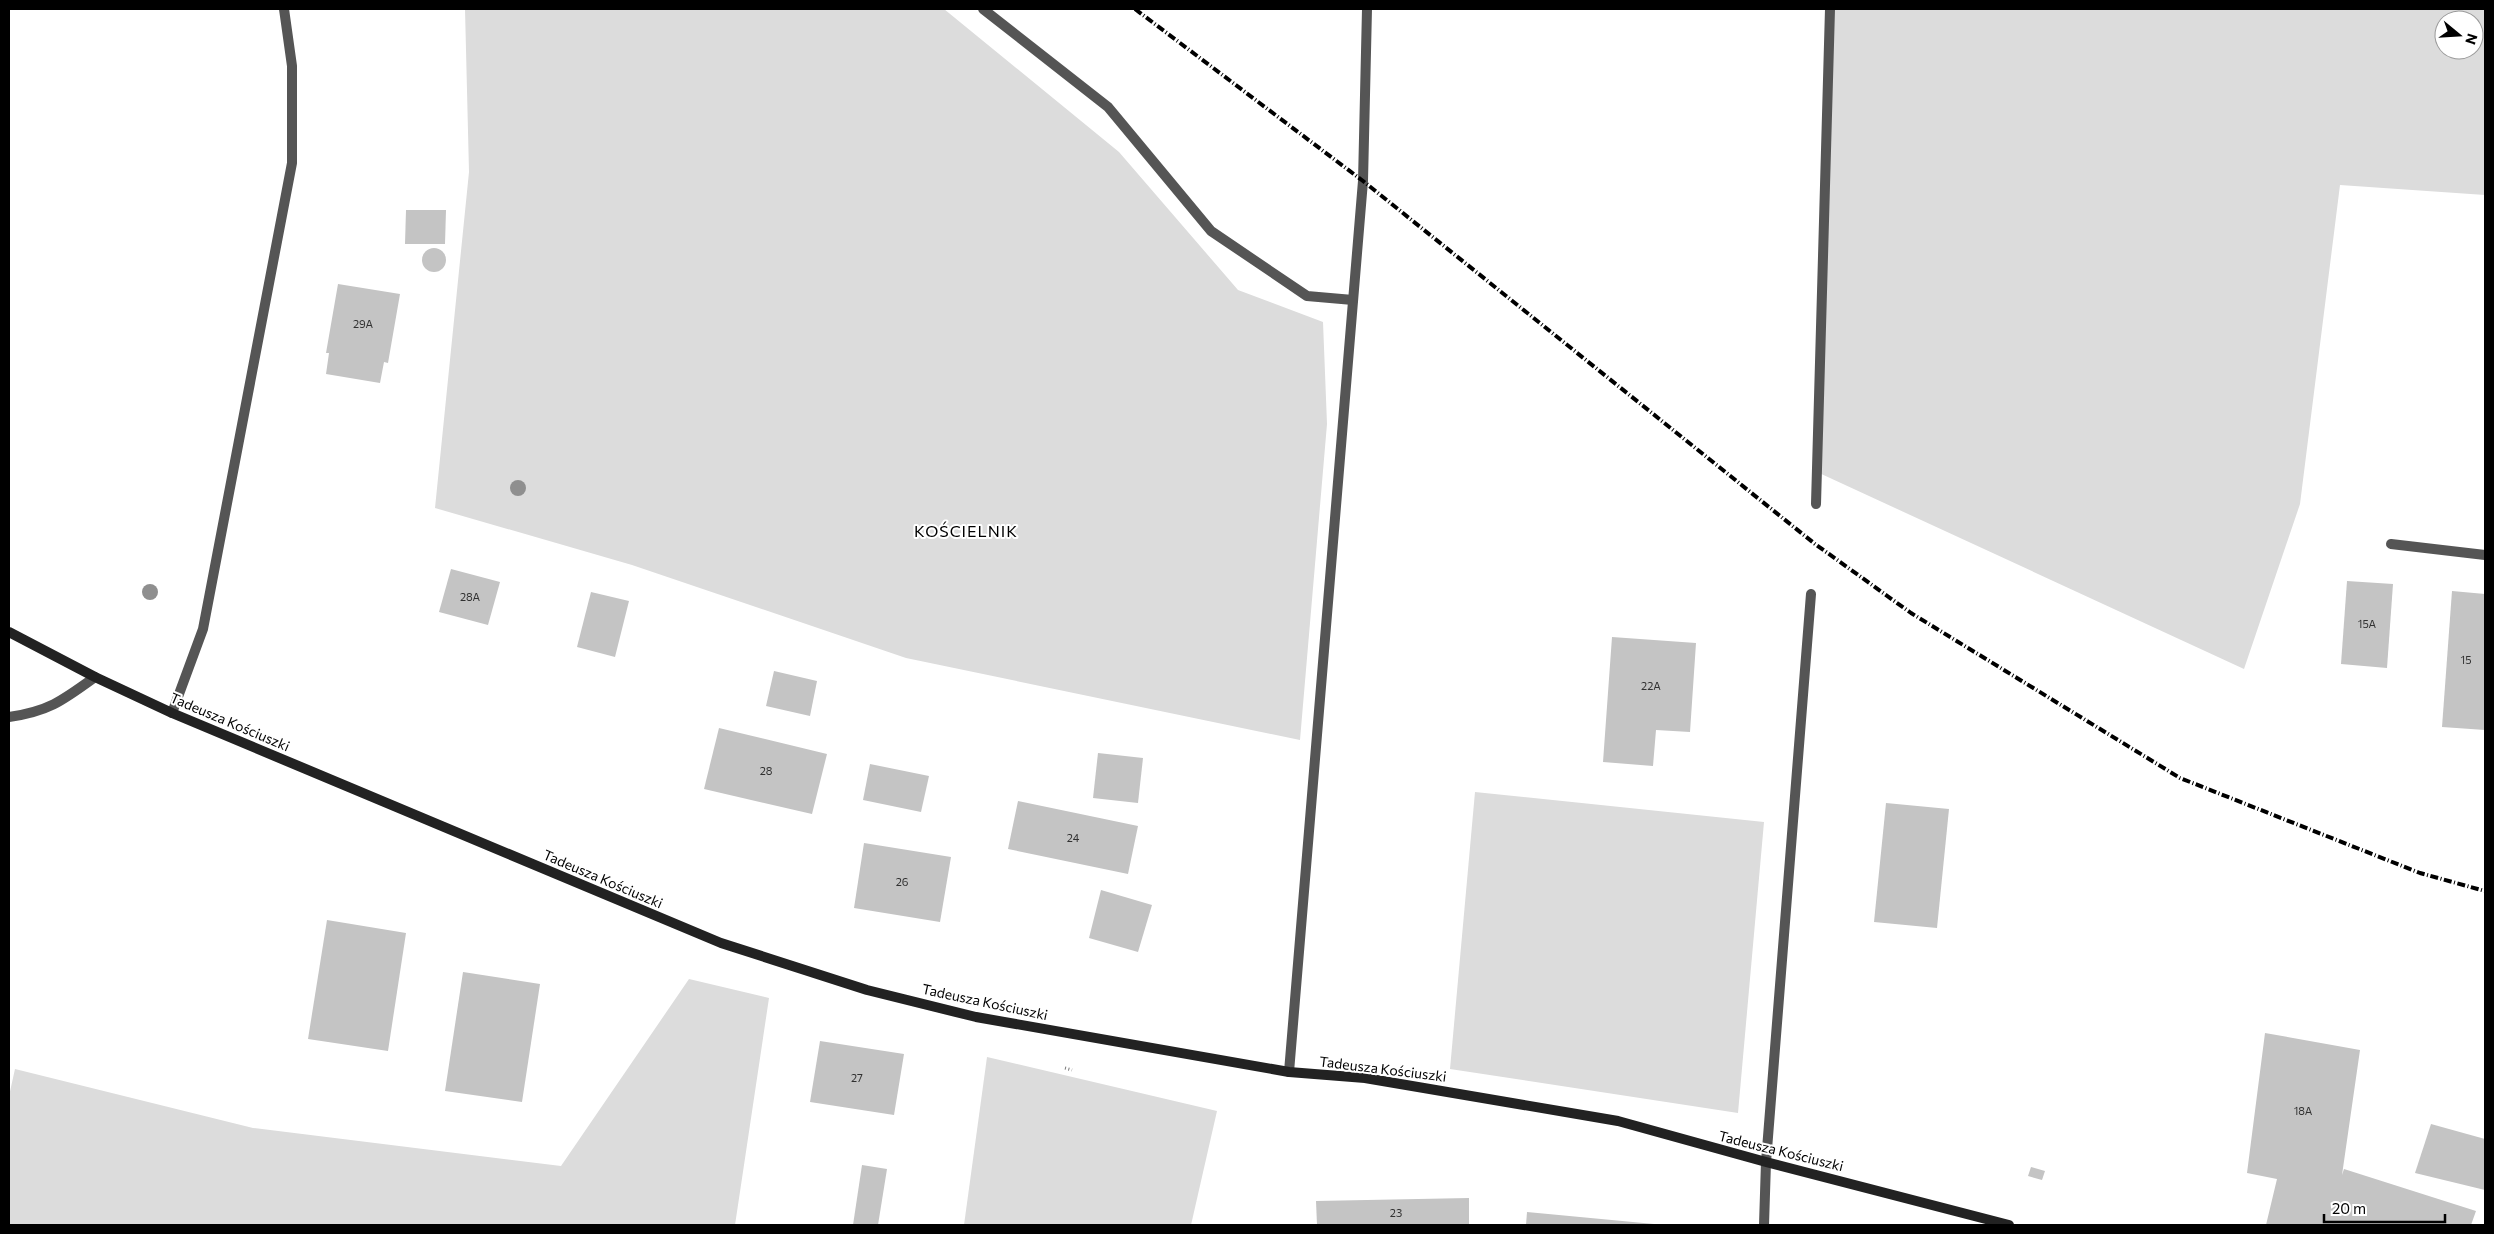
<svg xmlns="http://www.w3.org/2000/svg" width="2494" height="1234" viewBox="0 0 2494 1234" font-family="Commissioner,sans-serif">
<rect width="100%" height="100%" fill="#fff"/>
<g fill="#dcdcdc" fill-rule="evenodd">
<polygon points="465,9 944,9 1119,152 1238,290 1323,322 1327,424 1300,740 906,658 632,565 435,508 469,172"/>
<path d="M1830 9H2485V195L2340 185 2300 504 2244 669 1817 472ZM2444 20H2474V50H2444Z"/>
<polygon points="1475,792 1764,822 1738,1113 1450,1069"/>
<polygon points="689,979 769,998 735,1225 9,1225 9,1096 15,1069 253,1128 561,1166"/>
<polygon points="987,1057 1217,1111 1191,1225 964,1225"/>
</g>
<g fill="#c4c4c4">
<polygon points="406,210 446,210 445,244 405,244"/>
<circle cx="434" cy="260" r="12"/>
<polygon points="338,284 400,294 388,363 384,362 380,383 326,374 329,353 326,353"/>
<polygon points="451,569 500,582 488,625 439,612"/>
<polygon points="2347,581 2393,584 2387,668 2341,664"/>
<polygon points="2452,591 2485,594 2485,730 2442,727"/>
<polygon points="591,592 629,601 615,657 577,647"/>
<polygon points="1612,637 1696,643 1690,732 1656,730 1653,766 1603,762"/>
<polygon points="774,671 817,681 810,716 766,706"/>
<polygon points="719,728 827,754 812,814 704,789"/>
<polygon points="1098,753 1143,758 1138,803 1093,798"/>
<polygon points="870,764 929,776 921,812 863,800"/>
<polygon points="1018,801 1138,826 1128,874 1008,849"/>
<polygon points="1886,803 1949,809 1937,928 1874,922"/>
<polygon points="864,843 951,857 940,922 854,908"/>
<polygon points="1101,890 1152,905 1138,952 1089,938"/>
<polygon points="327,920 406,933 388,1051 308,1039"/>
<polygon points="463,972 540,984 522,1102 445,1091"/>
<polygon points="2265,1033 2360,1050 2342,1175 2344,1169 2476,1211 2471,1225 2266,1225 2277,1179 2247,1173"/>
<polygon points="820,1041 904,1054 894,1115 810,1102"/>
<polygon points="2431,1124 2485,1139 2485,1190 2415,1173"/>
<polygon points="862,1165 887,1169 878,1225 853,1225"/>
<polygon points="2031,1167 2045,1171 2042,1180 2028,1176"/>
<polygon points="1469,1198 1469,1225 1317,1225 1316,1201"/>
<polygon points="1527,1212 1654,1224 1654,1225 1526,1225"/>
</g>
<g fill="none" stroke-linecap="round" stroke-linejoin="round">
<polyline stroke="#777" stroke-width="3" stroke-dasharray="1 2.5" stroke-linecap="butt" points="1065,1068 1072,1070"/>
<g stroke="#555" stroke-width="10">
<polyline points="983,9 1108,107 1211,231 1307,296 1353,300"/>
<polyline points="1816,504 1830,9"/>
<polyline points="2391,544 2485,555"/>
<path d="M9 717C49 711 62 701 95 677"/>
</g>
<g stroke="#555" stroke-width="10">
<polyline points="172,713 203,629 292,163 292,66 284,9"/>
<polyline points="1289,1072 1363,181 1367,9"/>
<polyline points="1764,1225 1766,1162 1811,594"/>
</g>
<polyline stroke="#222" stroke-width="10" points="9,632 95,677 172,713 721,943 867,990 976,1017 1289,1072 1365,1078 1618,1121 1766,1162 2009,1225"/>
<polyline stroke="#000" stroke-width="4" stroke-dasharray="8 2.5 1 2.5" stroke-linecap="butt" points="1135,9 1363,181 1815,544 1911,613 2180,778 2420,873 2485,891"/>
</g>
<g fill="#8f8f8f">
<circle cx="518" cy="488" r="8"/>
<circle cx="150" cy="592" r="8"/>
</g>
<g text-anchor="middle" stroke-width="4" stroke-linejoin="round" paint-order="stroke">
<g font-size="11" fill="#313131">
<text x="363" y="328">29A</text>
<text x="470" y="601">28A</text>
<text x="2367" y="628">15A</text>
<text x="2466" y="664">15</text>
<text x="1651" y="690">22A</text>
<text x="766" y="775">28</text>
<text x="1073" y="842">24</text>
<text x="902" y="886">26</text>
<text x="857" y="1082">27</text>
<text x="2303" y="1115">18A</text>
<text x="1396" y="1217">23</text>
</g>
<g font-size="14" fill="#000" stroke="#fff">
<text transform="translate(230 722) rotate(23)" y="5">Tadeusza Kościuszki</text>
<text transform="translate(603 879) rotate(23)" y="5">Tadeusza Kościuszki</text>
<text transform="translate(985 1002) rotate(12)" y="5">Tadeusza Kościuszki</text>
<text transform="translate(1383 1069) rotate(7)" y="5">Tadeusza Kościuszki</text>
<text transform="translate(1781 1151) rotate(14)" y="5">Tadeusza Kościuszki</text>
</g>
<g font-size="16" letter-spacing="1" fill="#000" stroke="#fff">
<text x="966" y="537">KOŚCIELNIK</text>
</g>
</g>
<rect width="2494" height="1234" fill="none" stroke="#000000" stroke-width="20"/>
<g transform="translate(2459 35) rotate(108)"><circle r="24" fill="#ffffff" stroke="#999999"/>
<path d="M0-4L9 19L0 12L-9 19Z" fill="#000000"/>
<text y="-8" font-size="14" font-weight="bold" text-anchor="middle" fill="#000000">N</text>
</g>
<path d="M2324 1214v8h121v-8" fill="none" stroke="#000000" stroke-width="2.5"/>
<text x="2332" y="1214" font-size="15" fill="#000000" stroke="#ffffff" stroke-width="4" paint-order="stroke">20 m</text>
</svg>
